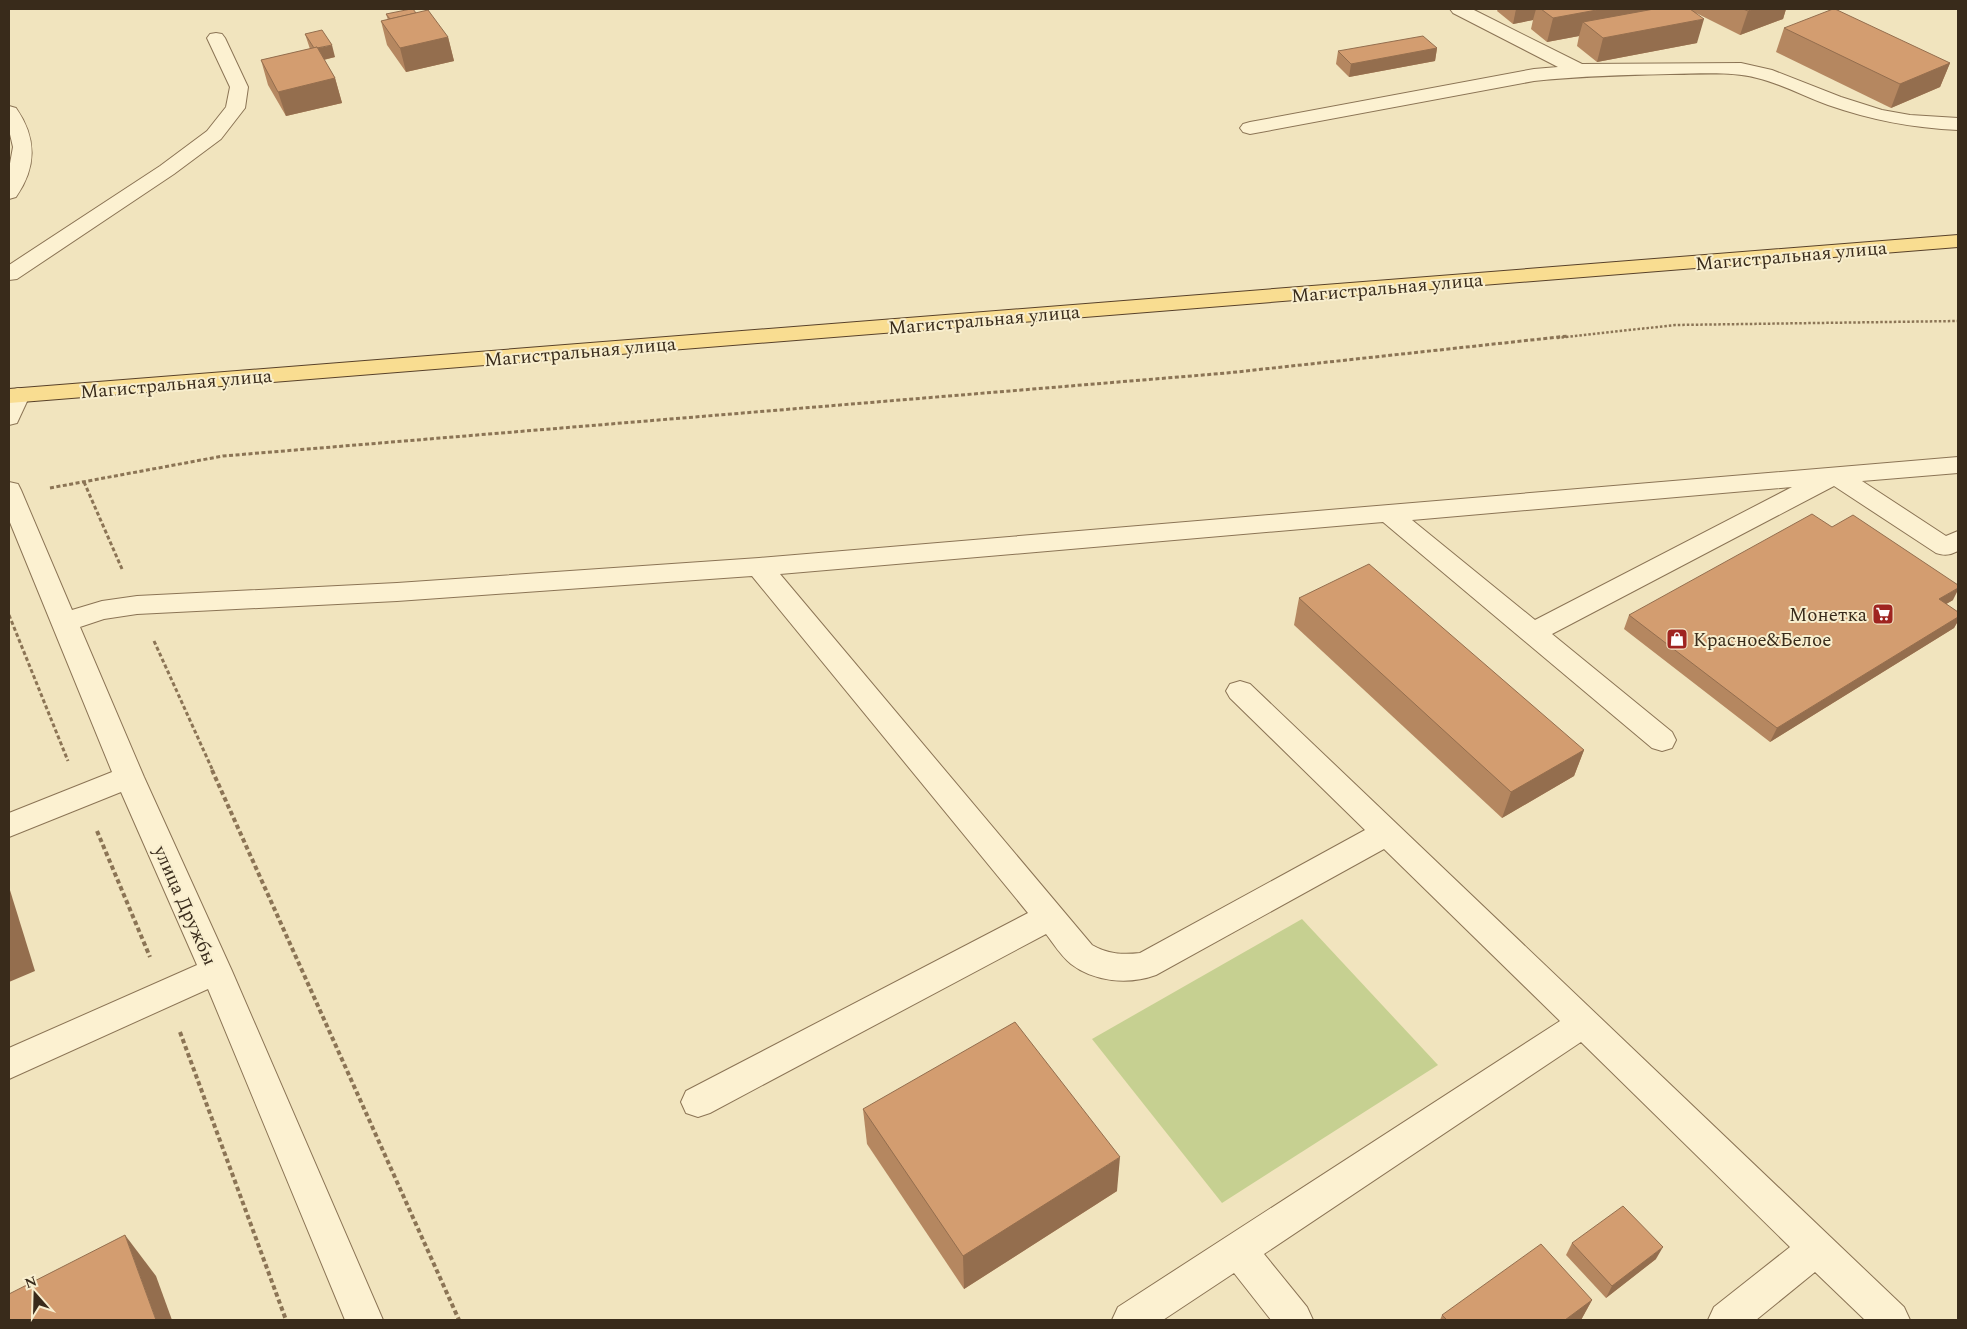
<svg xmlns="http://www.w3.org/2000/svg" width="1967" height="1329" viewBox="0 0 1967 1329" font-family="Spectral,serif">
<rect width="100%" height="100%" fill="#f1e4be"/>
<polygon fill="#c6d091" points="1302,919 1438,1065 1222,1203 1092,1039"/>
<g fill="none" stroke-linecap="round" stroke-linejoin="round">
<g stroke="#8b7455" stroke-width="2">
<g id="minor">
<path d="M1450 9H1472L1582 64 1741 63 1772 70 1841 97 1882 110 1910 115 1958 118V130C1913 128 1871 120 1828 105 1805 97 1782 84 1757 78 1729 71 1699 74 1670 74 1625 75 1580 76 1534 81L1250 134 1243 132 1240 128 1243 124 1250 122 1534 69 1558 67 1453 13Z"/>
<polygon points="216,33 222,34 225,38 248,87 245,108 221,139 174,174 17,279 9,280 9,265 160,166 207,131 226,107 230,87 207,38 210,34"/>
<path d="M9 106 16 108C37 138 37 167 16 197L9 199V169L13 147 9 130Z"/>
<polygon points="18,388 26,390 30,395 17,423 9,425 9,391"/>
<path d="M1958 457V473L1862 481 1946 536 1958 531V551C1950 555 1945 556 1936 553L1834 486 1552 634 1672 732 1676 740 1672 748 1662 751 1652 748 1383 522 780 574 1092 945C1108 954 1122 955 1140 953L1365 830 1230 698 1226 691 1230 684 1240 681 1250 684 1904 1307 1910 1320H1865L1815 1272 1756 1320H1708L1714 1307 1790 1247 1581 1042 1264 1254 1307 1307 1313 1320H1271L1234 1273 1163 1320H1112L1118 1307 1560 1021 1384 849 1156 975C1129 985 1094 982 1071 964 1061 956 1053 943 1046 934L710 1113 698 1117 686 1113 681 1102 686 1091 1028 913 752 576 397 601 137 614 104 619 80 627 144 777 232 971 383 1320H345L208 989 9 1079V1048L197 965 121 792 9 837V813L112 772 9 520V482L18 484 21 490 72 610 102 601 137 596 397 583 759 558ZM1792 487 1535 620 1412 520Z"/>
</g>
</g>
<g stroke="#58412a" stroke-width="2">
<polygon id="major" points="1958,235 1958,247 9,403 9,389"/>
</g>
<polyline stroke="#8b7455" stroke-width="2.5" stroke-dasharray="2.5 2" stroke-linecap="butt" points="1557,338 1675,325 1958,321"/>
<g stroke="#8b7455" stroke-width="3" stroke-dasharray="4 2.5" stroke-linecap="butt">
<polyline points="84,482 122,569"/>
<polyline points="50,488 223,456 1227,373 1568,336"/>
<polyline points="9,615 68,761"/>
<polyline points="154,641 213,771"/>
</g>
<g stroke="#8b7455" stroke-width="4" stroke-dasharray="4.5 3" stroke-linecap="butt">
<polyline points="212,770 459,1320"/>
<polyline points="97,831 150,957"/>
<polyline points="180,1032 286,1320"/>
</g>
<use href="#minor" fill="#fcf1d1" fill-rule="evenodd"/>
<use href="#major" fill="#f9dd91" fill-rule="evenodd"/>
</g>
<g fill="#b58760">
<polygon points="1498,9 1786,9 1783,19 1740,35 1696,13 1697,43 1597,62 1577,46 1579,36 1547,42 1531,29 1533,20 1513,24 1497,11"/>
<polygon points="416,13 448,37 454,61 406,72 387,45 381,21 388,20 386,14"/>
<polygon points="1784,28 1950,63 1940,87 1891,108 1776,52"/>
<polygon points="305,34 335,57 324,60 335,78 342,103 286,116 268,85 261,60 310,49"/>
<polygon points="1437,48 1435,61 1349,77 1336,64 1338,51"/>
<polygon points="1832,527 1953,600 1946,604 1958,612 1958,621 1954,628 1770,742 1624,629 1629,615"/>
<polygon points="1299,598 1584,750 1574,776 1502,818 1294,625"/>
<polygon points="863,1109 1117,1191 964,1289 867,1144"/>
<polygon points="1572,1243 1656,1259 1606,1298 1566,1255"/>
<polygon points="1592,1300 1581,1320 1440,1320 1442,1315"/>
</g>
<g fill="#946e4e">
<polygon points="1516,9 1536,9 1533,20 1513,24"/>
<polygon points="1602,9 1668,9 1583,22 1579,36 1547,42 1553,18"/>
<polygon points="1754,9 1786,9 1783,19 1740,35 1748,11"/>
<polygon points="1704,19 1697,43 1597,62 1603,38"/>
<polygon points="448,37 454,61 406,72 400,48"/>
<polygon points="332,45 335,57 318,61 315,49"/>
<polygon points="1437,48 1435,61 1349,77 1351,64"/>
<polygon points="1950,63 1940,87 1891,108 1900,84"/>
<polygon points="335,78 342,103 286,116 278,92"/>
<polygon points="1958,588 1958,590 1953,600 1931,613 1939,599"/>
<polygon points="1958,617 1958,621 1954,628 1770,742 1777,728"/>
<polygon points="1584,750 1574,776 1502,818 1511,792"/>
<polygon points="9,887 35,971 9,982"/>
<polygon points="1120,1157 1117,1191 964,1289 963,1256"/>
<polygon points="125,1235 156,1276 172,1320 156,1320"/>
<polygon points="1663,1247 1656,1259 1606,1298 1612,1286"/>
<polygon points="1592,1300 1581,1320 1565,1320"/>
</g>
<g fill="#d39d70" stroke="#946e4e">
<polygon points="411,9 413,9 416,13 390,19 386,14"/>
<polygon points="1541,9 1602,9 1553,18"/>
<polygon points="1654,9 1690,9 1704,19 1603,38 1583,22"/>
<polygon points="1743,9 1754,9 1748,11"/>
<polygon points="1833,9 1835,9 1950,63 1900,84 1784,28"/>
<polygon points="428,10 448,37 400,48 381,21"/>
<polygon points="322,30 332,45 317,48 317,47 314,48 305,34"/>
<polygon points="1423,36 1437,48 1351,64 1338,51"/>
<polygon points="317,47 335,78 278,92 261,60"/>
<polygon points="1812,514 1832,527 1853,515 1958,585 1958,588 1939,599 1958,612 1958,617 1777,728 1629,615"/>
<polygon points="1369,564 1584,750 1511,792 1299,598"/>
<polygon points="1015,1022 1120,1157 963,1256 863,1109"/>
<polygon points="1623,1206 1663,1247 1612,1286 1572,1243"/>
<polygon points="125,1235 156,1320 9,1320 9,1294"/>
<polygon points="1541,1244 1592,1300 1565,1320 1447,1320 1442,1315"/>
</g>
<defs>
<g id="supermarket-square" transform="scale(1.125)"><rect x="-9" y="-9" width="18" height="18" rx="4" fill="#9f2420" stroke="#f8eece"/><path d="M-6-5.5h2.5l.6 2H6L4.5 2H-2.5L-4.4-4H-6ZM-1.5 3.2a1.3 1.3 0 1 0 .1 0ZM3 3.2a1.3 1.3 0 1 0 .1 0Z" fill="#fff"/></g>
<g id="shop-square" transform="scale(1.125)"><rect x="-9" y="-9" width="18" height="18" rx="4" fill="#9f2420" stroke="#f8eece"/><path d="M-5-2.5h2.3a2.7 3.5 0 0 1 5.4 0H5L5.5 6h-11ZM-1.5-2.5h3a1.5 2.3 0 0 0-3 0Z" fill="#fff"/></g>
</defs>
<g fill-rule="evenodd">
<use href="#supermarket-square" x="1883" y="614"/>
<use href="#shop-square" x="1677" y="639"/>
</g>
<g text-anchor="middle" stroke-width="4" stroke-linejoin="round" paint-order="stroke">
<g font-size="19" fill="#392b1b" stroke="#f8eece">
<text transform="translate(1791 255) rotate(-5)" y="7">Магистральная улица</text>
<text transform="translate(1387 287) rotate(-5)" y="7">Магистральная улица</text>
<text transform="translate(984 319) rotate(-5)" y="7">Магистральная улица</text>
<text transform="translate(580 351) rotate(-5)" y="7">Магистральная улица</text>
<text transform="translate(176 383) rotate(-5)" y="7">Магистральная улица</text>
<text transform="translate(186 905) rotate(66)" y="7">улица Дружбы</text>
</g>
<g font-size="19" fill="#392b1b" stroke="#f8eece" text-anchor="end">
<text x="1867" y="621">Монетка</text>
<text x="1693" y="646" text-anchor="start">Красное&amp;Белое</text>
</g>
</g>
<rect width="1967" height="1329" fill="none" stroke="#392b1b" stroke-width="20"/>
<g transform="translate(35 1294) rotate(340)" stroke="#f8eece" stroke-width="4" paint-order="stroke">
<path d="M0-4L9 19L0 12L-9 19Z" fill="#392b1b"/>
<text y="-8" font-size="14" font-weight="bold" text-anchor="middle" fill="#392b1b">N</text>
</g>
</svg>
